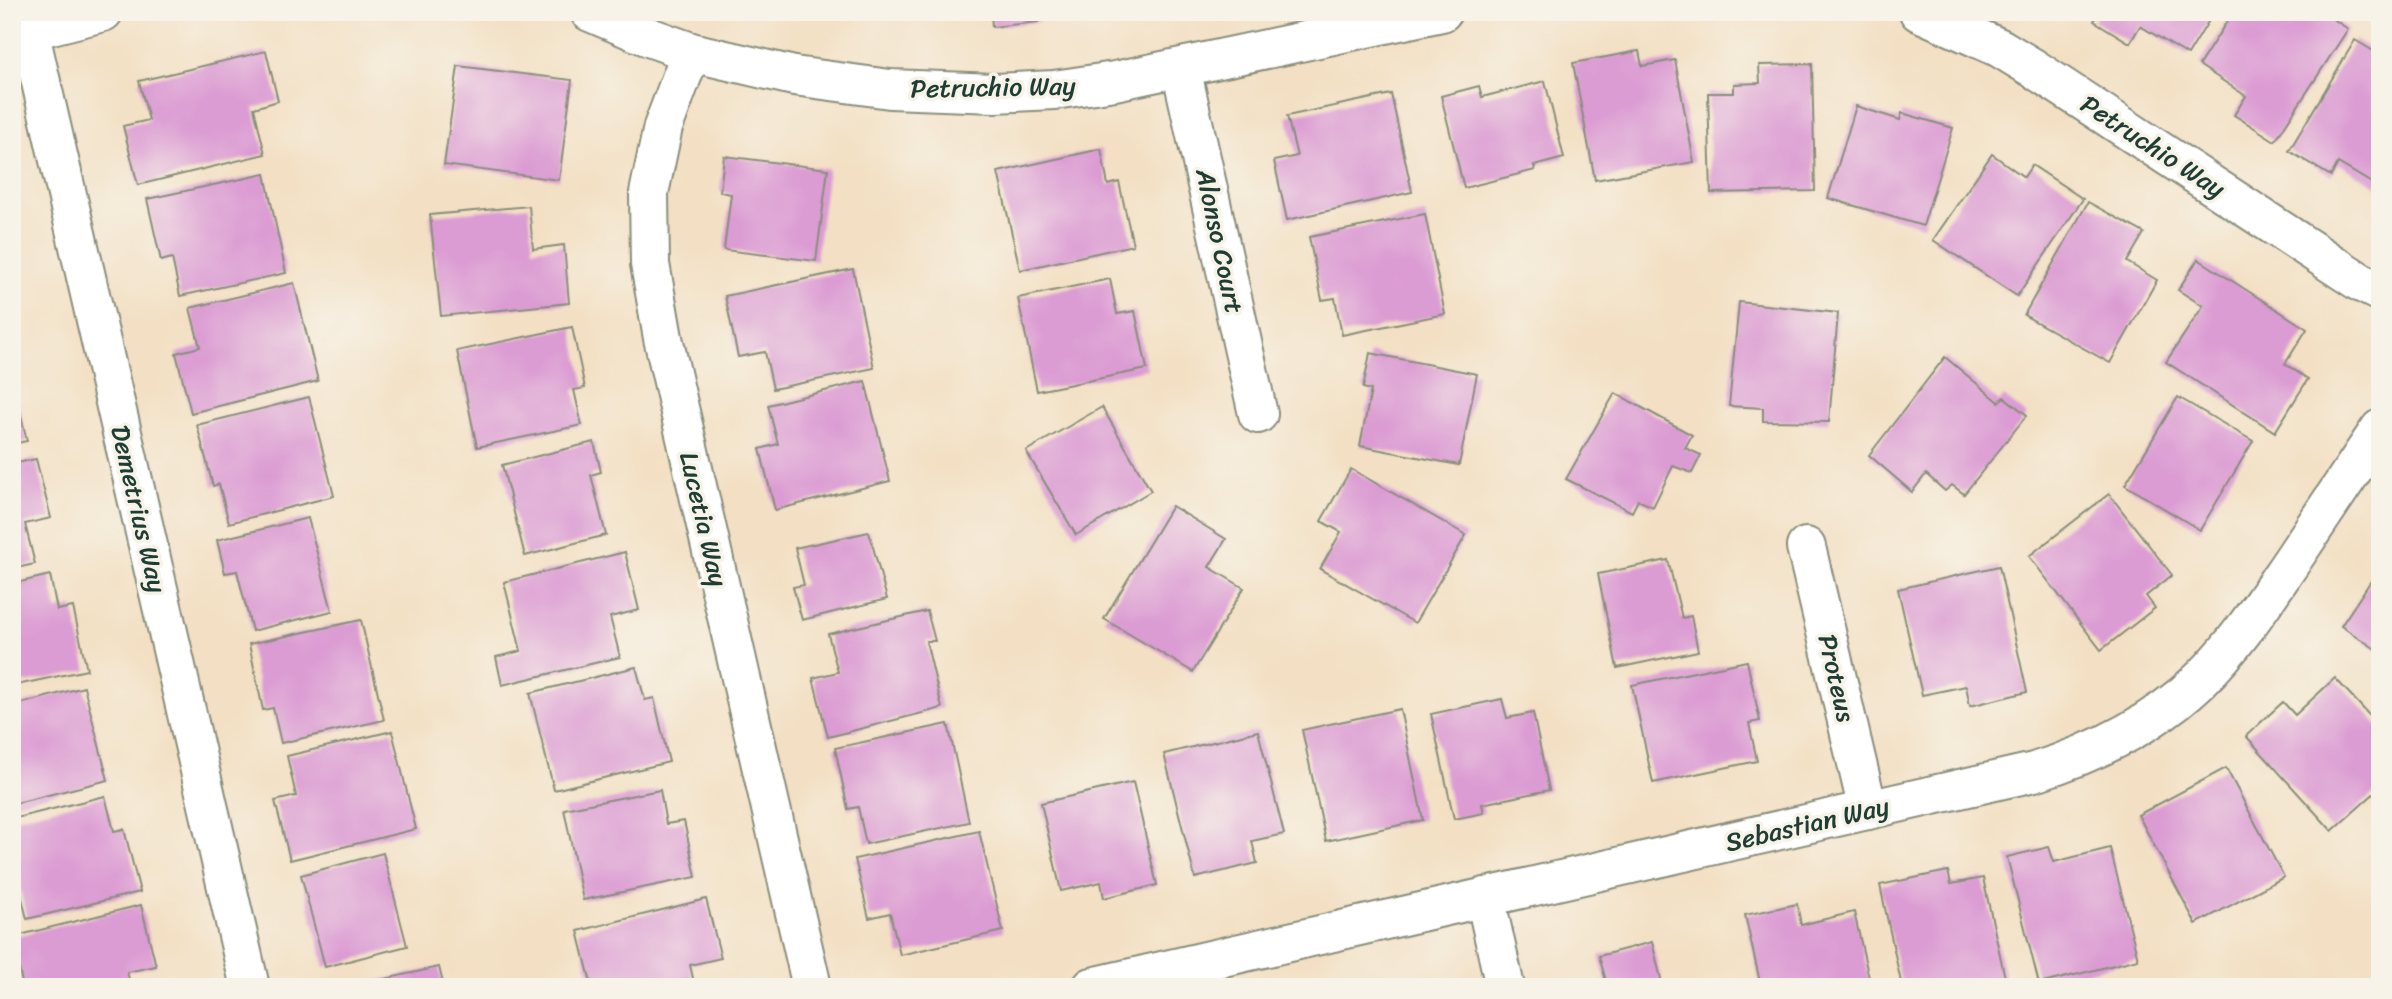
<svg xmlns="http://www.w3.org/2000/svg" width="2392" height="999" viewBox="0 0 2392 999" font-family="Sriracha,sans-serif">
<rect width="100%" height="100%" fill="#f7f3e8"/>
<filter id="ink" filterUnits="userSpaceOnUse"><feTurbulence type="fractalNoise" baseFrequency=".0143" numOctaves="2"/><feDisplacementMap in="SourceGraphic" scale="14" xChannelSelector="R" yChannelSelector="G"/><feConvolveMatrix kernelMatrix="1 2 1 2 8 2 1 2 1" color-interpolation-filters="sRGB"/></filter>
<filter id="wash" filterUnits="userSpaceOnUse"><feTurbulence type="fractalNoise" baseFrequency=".00686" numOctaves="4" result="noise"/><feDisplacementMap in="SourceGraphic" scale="28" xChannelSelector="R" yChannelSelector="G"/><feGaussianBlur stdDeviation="1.57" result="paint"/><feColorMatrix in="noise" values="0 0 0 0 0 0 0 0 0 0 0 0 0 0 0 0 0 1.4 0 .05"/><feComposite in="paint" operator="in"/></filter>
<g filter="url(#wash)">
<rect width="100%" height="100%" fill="#f3e0c4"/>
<g id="blocks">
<g fill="#db9bd3">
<polygon points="991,12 1037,12 1038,22 992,27"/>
<polygon points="2099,12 2214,12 2188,55 2140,26 2130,43 2094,21"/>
<polygon points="2233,12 2323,12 2348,29 2275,141 2234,115 2246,96 2199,65"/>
<polygon points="2355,40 2380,55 2380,188 2338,163 2331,176 2289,151"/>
<polygon points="266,51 278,101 254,108 265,154 138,185 123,126 149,120 139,81"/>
<polygon points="1639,51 1642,66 1675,60 1694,162 1595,180 1573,63"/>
<polygon points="1812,64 1815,191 1711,193 1708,93 1734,93 1734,84 1760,83 1759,65"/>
<polygon points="458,66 572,80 559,180 444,165"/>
<polygon points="1545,81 1564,158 1534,166 1535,170 1464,188 1441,96 1479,86 1482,97"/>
<polygon points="1391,94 1412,192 1287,220 1274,161 1297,156 1287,116"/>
<polygon points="1856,106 1900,120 1902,113 1953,128 1923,226 1828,198"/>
<polygon points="1101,149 1108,185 1119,182 1133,245 1020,270 998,172"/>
<polygon points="1992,154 2024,177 2032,165 2083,199 2017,296 1933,240"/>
<polygon points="724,156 828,169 816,261 724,250 731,194 720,192"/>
<polygon points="265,174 286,273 180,296 172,258 161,261 147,199"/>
<polygon points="2088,202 2144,233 2127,262 2157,280 2110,363 2024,315"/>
<polygon points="529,206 533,249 564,245 569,303 441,316 430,215"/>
<polygon points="1425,214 1445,314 1342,335 1335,298 1322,300 1309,237"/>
<polygon points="2198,259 2307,329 2285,364 2308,379 2275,432 2166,362 2203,306 2178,290"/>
<polygon points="853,269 874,368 773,389 765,352 738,357 725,296"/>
<polygon points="1110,279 1117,314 1135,311 1147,369 1037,391 1018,298"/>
<polygon points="294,283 318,381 191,413 176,353 200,347 190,308"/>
<polygon points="1739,302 1838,313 1829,422 1763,421 1763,408 1729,406"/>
<polygon points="572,327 585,388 574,390 582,425 477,447 457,351"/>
<polygon points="1370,353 1477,374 1459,465 1360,446 1371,390 1363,388"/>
<polygon points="1945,357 1999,402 2004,397 2027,415 1964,494 1952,485 1945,491 1926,474 1912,492 1869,455"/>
<polygon points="12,377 27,441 12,444"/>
<polygon points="865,381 890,481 775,510 760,449 778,444 768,405"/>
<polygon points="1615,393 1692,435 1685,448 1701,455 1692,473 1673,466 1653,507 1638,500 1632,512 1566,479"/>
<polygon points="309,397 334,496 229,523 219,484 213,486 197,425"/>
<polygon points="2178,397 2253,441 2200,530 2125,485"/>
<polygon points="1102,407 1151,491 1076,535 1026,451"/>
<polygon points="594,442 601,472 591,475 606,535 525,556 502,465"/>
<polygon points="36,459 51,518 25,524 35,564 12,569 12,464"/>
<polygon points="1351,469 1466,535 1415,623 1320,569 1341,532 1321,521"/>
<polygon points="2109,494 2172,575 2146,596 2155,608 2101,650 2029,556"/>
<polygon points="1172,506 1226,539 1209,567 1244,588 1193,672 1104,619"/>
<polygon points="308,518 332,611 252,631 237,571 225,573 217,540"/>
<polygon points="869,532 887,599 802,620 793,587 804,585 795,548"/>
<polygon points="625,552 639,610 610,617 620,657 502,685 496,657 521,651 504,582"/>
<polygon points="1668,560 1682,618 1691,616 1698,651 1617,668 1598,574"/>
<polygon points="1999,566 2027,692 1970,706 1966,686 1922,695 1898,589"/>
<polygon points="2380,567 2380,652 2341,626"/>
<polygon points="50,575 57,610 73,607 87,670 12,686 12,584"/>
<polygon points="927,611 935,641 926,641 942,708 828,737 813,678 838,672 828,634"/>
<polygon points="361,620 384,720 281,743 273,708 263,710 249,644"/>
<polygon points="1747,661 1760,721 1749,723 1757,761 1653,783 1632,685"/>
<polygon points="636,667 645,700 654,698 669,762 554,790 530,693"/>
<polygon points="2335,678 2380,727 2380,788 2332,831 2246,736 2283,702 2295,715"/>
<polygon points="84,687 108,780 16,803 12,790 12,706"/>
<polygon points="1502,699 1507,718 1533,713 1549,790 1482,804 1484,813 1454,819 1431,714"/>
<polygon points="1400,709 1423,820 1326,841 1302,730"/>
<polygon points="948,724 969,822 866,844 858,807 848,809 835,748"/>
<polygon points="392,731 416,829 290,860 275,801 296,796 287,756"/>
<polygon points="1258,731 1284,834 1252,841 1257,863 1195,878 1164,754"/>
<polygon points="2226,768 2284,877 2196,924 2138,815"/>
<polygon points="1133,782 1157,885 1104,898 1101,882 1061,891 1041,803"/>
<polygon points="660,790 666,824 684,821 696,877 583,900 564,809"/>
<polygon points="105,796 114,831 124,829 140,892 27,919 12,857 12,819"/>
<polygon points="979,831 1003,931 900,955 890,913 869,918 855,859"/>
<polygon points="2049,847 2054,862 2110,848 2138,959 2039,984 2007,857"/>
<polygon points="383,853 407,946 325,967 301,875"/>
<polygon points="1948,871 1951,884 1983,878 2007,987 1902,987 1880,885"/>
<polygon points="706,899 721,958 690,965 695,987 592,987 578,931"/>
<polygon points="1797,904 1801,925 1854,912 1871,987 1761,987 1745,915"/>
<polygon points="141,905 156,966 127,972 131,987 23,987 12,937"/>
<polygon points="1652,942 1663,987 1589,987 1606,981 1599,956"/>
<polygon points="439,967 444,987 354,987 353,986"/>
</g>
</g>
</g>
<g filter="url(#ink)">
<use href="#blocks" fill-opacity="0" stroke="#898e7c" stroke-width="2"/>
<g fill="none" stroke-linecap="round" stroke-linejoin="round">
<g stroke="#898e7c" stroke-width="42">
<g id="minor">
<polyline points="590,12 649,37 691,52 794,76 890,89 995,93 1054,90 1115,81 1442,12"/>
<polyline points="1919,12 2000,48 2033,68 2360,282 2380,292"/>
<polyline points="29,30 250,987"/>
<polyline points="12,35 103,12"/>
<polyline points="691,52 663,127 649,193 650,264 663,338 812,987"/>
<polyline points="1181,68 1258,414"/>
<polyline points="1806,547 1868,810"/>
<polyline points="1485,897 1505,987"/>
<path d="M1092 987 2034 772C2095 753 2153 725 2200 680 2236 645 2263 603 2291 562 2320 518 2350 474 2380 429"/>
</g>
</g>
<use href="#minor" stroke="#fff" stroke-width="38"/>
</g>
</g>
<g text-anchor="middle" stroke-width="7" stroke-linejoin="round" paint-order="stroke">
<g font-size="26" fill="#1f3d34" stroke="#f7f3e8">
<text transform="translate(993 87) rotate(-1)" y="9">Petruchio Way</text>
<text transform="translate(2153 146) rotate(33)" y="9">Petruchio Way</text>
<text transform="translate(1220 241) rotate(78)" y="9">Alonso Court</text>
<text transform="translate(139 509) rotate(77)" y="9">Demetrius Way</text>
<text transform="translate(704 519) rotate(77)" y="9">Lucetia Way</text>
<text transform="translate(1837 678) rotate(77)" y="9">Proteus</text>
<text transform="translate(1807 824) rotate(-13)" y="9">Sebastian Way</text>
</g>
</g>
<rect width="2392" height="999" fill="none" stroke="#f7f3e8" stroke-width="42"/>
</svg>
